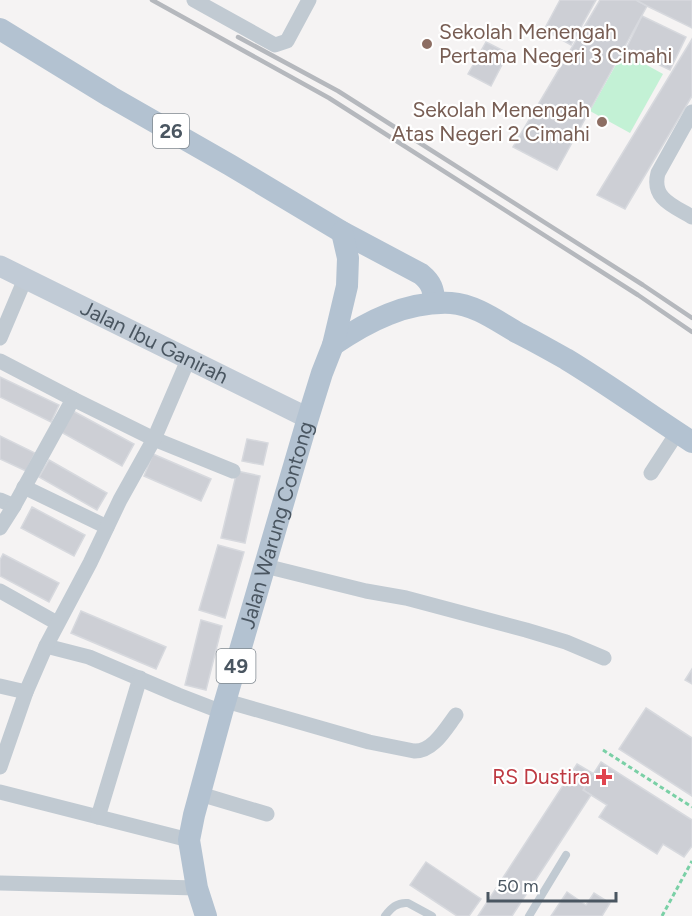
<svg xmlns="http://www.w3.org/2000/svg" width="692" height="916" viewBox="0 0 692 916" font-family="Figtree,sans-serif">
<rect width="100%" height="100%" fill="#f5f3f3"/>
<polygon fill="#c3f1d5" points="623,52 663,74 630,133 590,111"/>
<g fill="#cdcfd5" stroke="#d7d9de" stroke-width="1.5">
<polygon points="560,0 596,0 571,45 544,30"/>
<polygon points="600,0 636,0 647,6 557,170 513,147"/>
<polygon points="636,0 692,0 692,28 647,6"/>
<polygon points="642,16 686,37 670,70 626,49"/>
<polygon points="692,39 692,96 625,209 597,195"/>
<polygon points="486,42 508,53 491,86 468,74"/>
<polygon points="0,377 59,405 51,422 0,397"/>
<polygon points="73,411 134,444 122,466 61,432"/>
<polygon points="0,436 35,453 26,471 0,459"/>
<polygon points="247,439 268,443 263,465 242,461"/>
<polygon points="153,454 211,479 201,501 144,476"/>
<polygon points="49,460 107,493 97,510 39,477"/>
<polygon points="237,471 260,476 245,543 221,538"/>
<polygon points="32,507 85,535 74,556 21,528"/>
<polygon points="218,545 244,552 225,618 199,610"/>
<polygon points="3,554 59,583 49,602 0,576 0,560"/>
<polygon points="81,611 166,647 156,669 71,633"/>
<polygon points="201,620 222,626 206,690 185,685"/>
<polygon points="692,669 692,684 685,680"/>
<polygon points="646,708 692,738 692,796 619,749"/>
<polygon points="601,762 692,820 692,846 684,857 663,844 657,854 599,817 607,805 583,790"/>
<polygon points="577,764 594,774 583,790 591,795 512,916 478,916"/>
<polygon points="426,862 481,899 469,916 457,916 410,885"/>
<polygon points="567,892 586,905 594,893 610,903 602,916 551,916"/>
</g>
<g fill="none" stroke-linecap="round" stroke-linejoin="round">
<g stroke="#7ad0a6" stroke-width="3" stroke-dasharray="4.5 3" stroke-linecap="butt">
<polyline points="603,750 692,807"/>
<polyline points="662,916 692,861"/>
</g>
<g stroke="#c1cad2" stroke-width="8">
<path d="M385 916C391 908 397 902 408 903L432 916"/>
<polyline points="529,916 566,855"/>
</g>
<g stroke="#c1cad2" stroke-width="15">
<polyline points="194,0 275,45 287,41 309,0"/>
<path d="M692 112 658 173C651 199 674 206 692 217"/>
<polyline points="0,338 25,279"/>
<polyline points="0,361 73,399"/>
<polyline points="651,473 677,433"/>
<polyline points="24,487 107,527"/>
<polyline points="0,500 14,506"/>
<polyline points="0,528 14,506 73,399 154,439 233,471"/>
<polyline points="265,566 366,591 406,598 526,630 566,642 604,658"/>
<polyline points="0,591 57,623"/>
<polyline points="46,646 89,657 178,695 222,712"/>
<polyline points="0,686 26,692"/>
<path d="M226 701 369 742 414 751C433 752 446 728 456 715"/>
<polyline points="0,767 26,692 46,646 90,563 120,500 154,439 188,360"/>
<polyline points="0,792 189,840"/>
<polyline points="200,794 267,814"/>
<polyline points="98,817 140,678"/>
<polyline points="0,883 197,888"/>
</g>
<path stroke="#c1cbd6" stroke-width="21" id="s1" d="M0 266 308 418"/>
<g stroke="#b3c2d1" stroke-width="22">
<path d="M0 29 111 97 230 165 342 232 421 274C432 283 433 289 435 303"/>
<path d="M333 345C368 321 407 301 451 303 476 305 497 321 518 333 534 341 550 350 566 359 609 385 650 415 692 442"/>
<path id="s2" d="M206 916 197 888 189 840 194 815 222 712 308 418 322 373 333 345 347 286 348 258 342 232"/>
</g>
<g stroke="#b5b8bd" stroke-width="4.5">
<polyline points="152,0 329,98 638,295 692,332"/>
<polyline points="238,37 338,91 643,285 692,318"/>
</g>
</g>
<g fill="#8d6e63" stroke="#fff" stroke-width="2">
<circle cx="427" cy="44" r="6"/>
<circle cx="602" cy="122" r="6"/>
</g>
<path fill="#e0444e" stroke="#fff" stroke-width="2" d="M601 768h6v6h6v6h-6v6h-6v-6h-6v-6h6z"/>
<g text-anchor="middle" stroke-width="4.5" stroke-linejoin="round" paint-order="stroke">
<g fill="#fff" stroke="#808990" stroke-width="1.5">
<rect x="153" y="114" width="36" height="34" rx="4.5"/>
<rect x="216.5" y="649" width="39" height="34" rx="4.5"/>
</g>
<g font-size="20" font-weight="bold" fill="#4a5661">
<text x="171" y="138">26</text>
<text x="236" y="673">49</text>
</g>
<g font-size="21" fill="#785e54" stroke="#fff" text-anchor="start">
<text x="439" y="39">Sekolah Menengah<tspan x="439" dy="24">Pertama Negeri 3 Cimahi</tspan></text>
<text x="590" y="117" text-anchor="end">Sekolah Menengah<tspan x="590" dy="24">Atas Negeri 2 Cimahi</tspan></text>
</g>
<g font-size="21" fill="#4a5661" stroke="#fff">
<text dy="7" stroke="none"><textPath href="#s1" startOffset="172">Jalan Ibu Ganirah</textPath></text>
<text dy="7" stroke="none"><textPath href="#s2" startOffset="405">Jalan Warung Contong</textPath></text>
</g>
<g font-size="21" fill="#be3a42" stroke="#fff" text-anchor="end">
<text x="590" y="784">RS Dustira</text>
</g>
</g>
<path d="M488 892v9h128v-9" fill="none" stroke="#4a5661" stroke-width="3"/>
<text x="497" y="892" font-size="18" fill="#4a5661" stroke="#ffffff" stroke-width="4.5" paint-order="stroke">50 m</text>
</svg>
